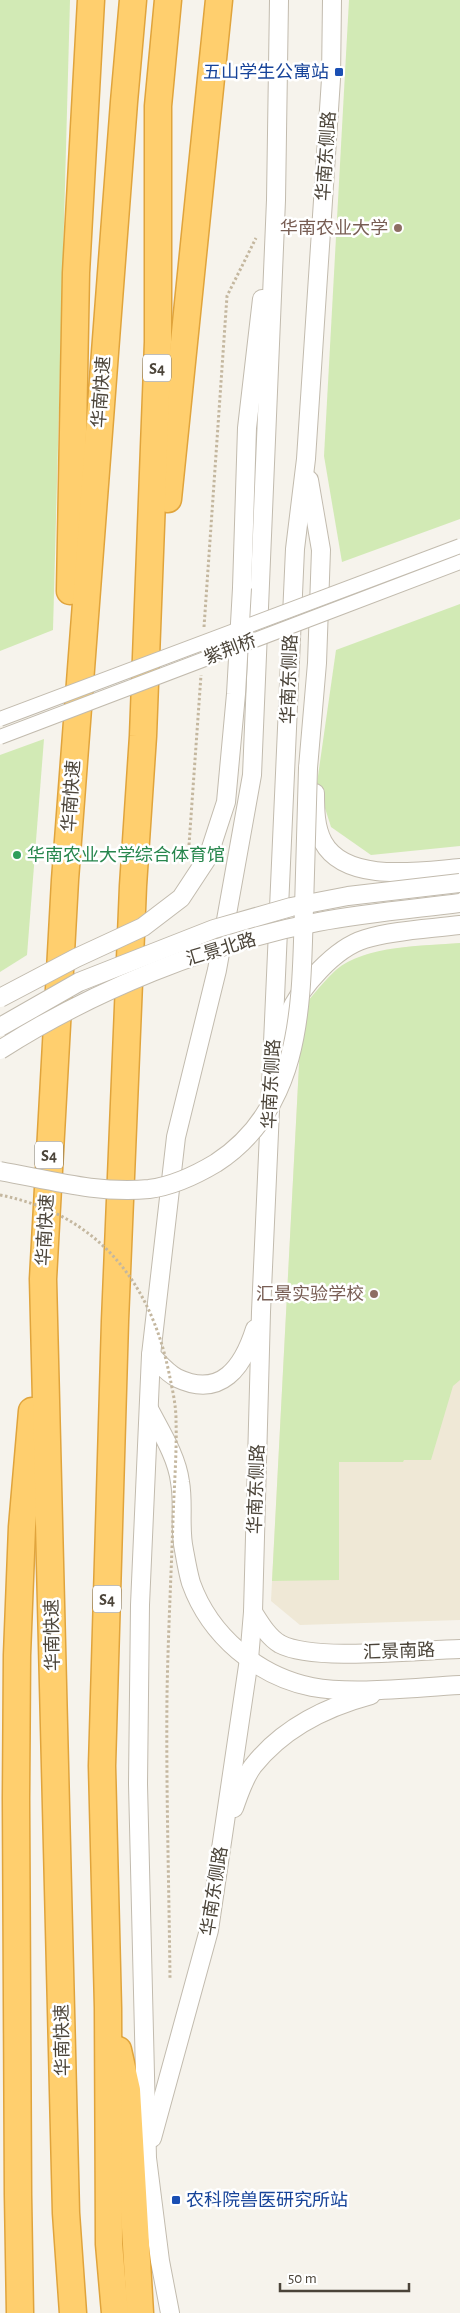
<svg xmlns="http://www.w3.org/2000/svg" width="460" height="2313" viewBox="0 0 460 2313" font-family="'Alegreya Sans','Noto Sans SC',sans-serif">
<rect width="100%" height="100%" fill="#f6f3ec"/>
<polygon fill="#efe8d6" points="460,943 460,1620 300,1625 271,1601 302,1008 337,969 365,955 405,947"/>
<g fill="#d2eab5">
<polygon points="0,0 70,0 53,630 0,651"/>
<polygon points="349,0 460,0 460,519 342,562 324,456"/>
<polygon points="460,604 460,846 371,855 331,827 317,783 336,650"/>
<polygon points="44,739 27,955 0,972 0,755"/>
<path d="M460 943V1380L453 1386 431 1460H404L403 1462H339V1580L272 1581 302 1008C313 995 324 981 336 970 365 945 424 946 460 943Z"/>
</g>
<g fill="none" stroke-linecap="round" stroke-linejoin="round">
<g stroke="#c2bbae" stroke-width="20">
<g id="tertiary">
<polyline points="242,588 247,428 262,299"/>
<polyline points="308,768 317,663 321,550 309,480"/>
<path d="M315 793C315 809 315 827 323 842 346 884 421 871 460 868"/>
<path d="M280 1049C282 1039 284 1026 288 1016 300 987 335 948 365 939 395 930 429 929 460 925"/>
<path d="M151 1355C159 1363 167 1373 177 1378 221 1399 243 1367 255 1329"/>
<path d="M149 1409C161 1432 177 1457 180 1482 184 1504 179 1528 184 1550 186 1561 188 1573 191 1583 210 1636 258 1676 312 1687 353 1695 417 1687 460 1685"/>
<path d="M253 1612C260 1623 268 1637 280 1644 314 1662 418 1650 460 1649"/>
<path d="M234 1808C239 1794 244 1778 253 1766 283 1728 326 1707 371 1695"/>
<polyline points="152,2138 209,1930 249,1659 253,1612 261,1312 295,549 306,459 331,79 332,0"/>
<polyline points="170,2313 160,2261 147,2158 138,1784 140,1605 151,1355 176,1137 217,970 252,775 276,200 279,0"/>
</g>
</g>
<g stroke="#e0a43c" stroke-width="29">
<g id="motorway">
<polyline points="168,499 219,0"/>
<polyline points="70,591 76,273 91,0"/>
<polyline points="118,2050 127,2090 140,2313"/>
<polyline points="20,2313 18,2195 16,1799 17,1655 22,1527 32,1411"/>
<polyline points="73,2313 66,2213 43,1279 65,880 124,102 133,0"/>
<polyline points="115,2313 109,2244 108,2008 102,1766 115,1321 133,886 143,736 158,342 158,106 168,0"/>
</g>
</g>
<g stroke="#c4b79f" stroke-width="3" stroke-dasharray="2.5 2.5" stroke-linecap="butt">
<polyline points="204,627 227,296 256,238"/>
<polyline points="189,845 201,675"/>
</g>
<use href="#tertiary" stroke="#fff" stroke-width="18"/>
<use href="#motorway" stroke="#ffcf6e" stroke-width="26"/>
<g stroke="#c2bbae" stroke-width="16" stroke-linecap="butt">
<g id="minor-bridge">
<polyline points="0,719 460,546"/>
<polyline points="0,737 460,562"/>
</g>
</g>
<g stroke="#c2bbae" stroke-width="20" stroke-linecap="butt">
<g id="tertiary-bridge">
<polyline points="0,998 76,958 143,927 181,898 208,857 226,802 236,694 242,588"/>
<polyline points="0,1027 79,982 214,929 291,907 348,896 460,883"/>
<path d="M0 1050C92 991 210 943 318 922 365 913 412 909 460 903"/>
<path d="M0 1171C50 1180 98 1194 149 1189 173 1186 196 1175 216 1163 304 1106 301 1001 304 908 305 861 307 815 308 768"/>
</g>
</g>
<path stroke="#c4b79f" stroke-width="3" stroke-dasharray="2.5 2.5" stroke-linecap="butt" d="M0 1195C96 1214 150 1280 169 1373 172 1388 176 1404 176 1420 177 1453 174 1487 173 1520 171 1579 168 1637 167 1695 166 1789 169 1884 170 1979"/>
<use href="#minor-bridge" stroke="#fff" stroke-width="14"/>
<use href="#tertiary-bridge" stroke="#fff" stroke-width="18"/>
</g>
<g fill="#1a4fb4" stroke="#fff" stroke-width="2">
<rect x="334" y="67" width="10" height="10" rx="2.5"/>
<rect x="171" y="2195" width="10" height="10" rx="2.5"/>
</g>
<g fill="#8d6e63" stroke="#fff" stroke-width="2">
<circle cx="398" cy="228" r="5"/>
<circle cx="374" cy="1294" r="5"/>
</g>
<circle fill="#2e9e5b" stroke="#fff" stroke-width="2" cx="17" cy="855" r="5"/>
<g text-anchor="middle" stroke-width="5" stroke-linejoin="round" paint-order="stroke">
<g fill="#fff" stroke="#817c74" stroke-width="1">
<rect x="143" y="354.5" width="28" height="27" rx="4"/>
<rect x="35" y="1141.5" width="28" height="27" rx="4"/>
<rect x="93" y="1585.5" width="28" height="27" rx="4"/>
</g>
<g font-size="16" font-weight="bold" fill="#4b4439">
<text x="157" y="374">S4</text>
<text x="49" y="1161">S4</text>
<text x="107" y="1605">S4</text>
</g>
<g font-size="18" fill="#164399" stroke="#fff" text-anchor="end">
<text x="329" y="78">五山学生公寓站</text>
<text x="186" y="2206" text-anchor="start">农科院兽医研究所站</text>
</g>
<g font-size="18" fill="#4b4439" stroke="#fff">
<text transform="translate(326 156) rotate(-86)" y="6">华南东侧路</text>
<text transform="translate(101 392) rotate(-86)" y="6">华南快速</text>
<text transform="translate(230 649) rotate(-21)" y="6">紫荆桥</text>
<text transform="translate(289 679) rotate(-88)" y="6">华南东侧路</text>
<text transform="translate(71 796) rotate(-86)" y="6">华南快速</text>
<text transform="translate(221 949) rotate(-17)" y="6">汇景北路</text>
<text transform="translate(271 1084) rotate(-87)" y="6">华南东侧路</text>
<text transform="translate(45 1230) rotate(-87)" y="6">华南快速</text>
<text transform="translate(256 1489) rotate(-88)" y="6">华南东侧路</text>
<text transform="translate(52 1635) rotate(-91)" y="6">华南快速</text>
<text transform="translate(399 1651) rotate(-2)" y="6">汇景南路</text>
<text transform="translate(214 1891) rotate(-81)" y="6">华南东侧路</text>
<text transform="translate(62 2040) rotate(-91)" y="6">华南快速</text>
</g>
<g font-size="18" fill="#785e54" stroke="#fff" text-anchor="end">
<text x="388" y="234">华南农业大学</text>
<text x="364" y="1300">汇景实验学校</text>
</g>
<g font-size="18" fill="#27864d" stroke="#fff" text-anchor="start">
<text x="27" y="861">华南农业大学综合体育馆</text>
</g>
</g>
<path d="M280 2283v8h129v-8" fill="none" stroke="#4b4439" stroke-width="2.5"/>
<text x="288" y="2283" font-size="15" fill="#4b4439" stroke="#ffffff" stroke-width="4" paint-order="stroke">50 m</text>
</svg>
